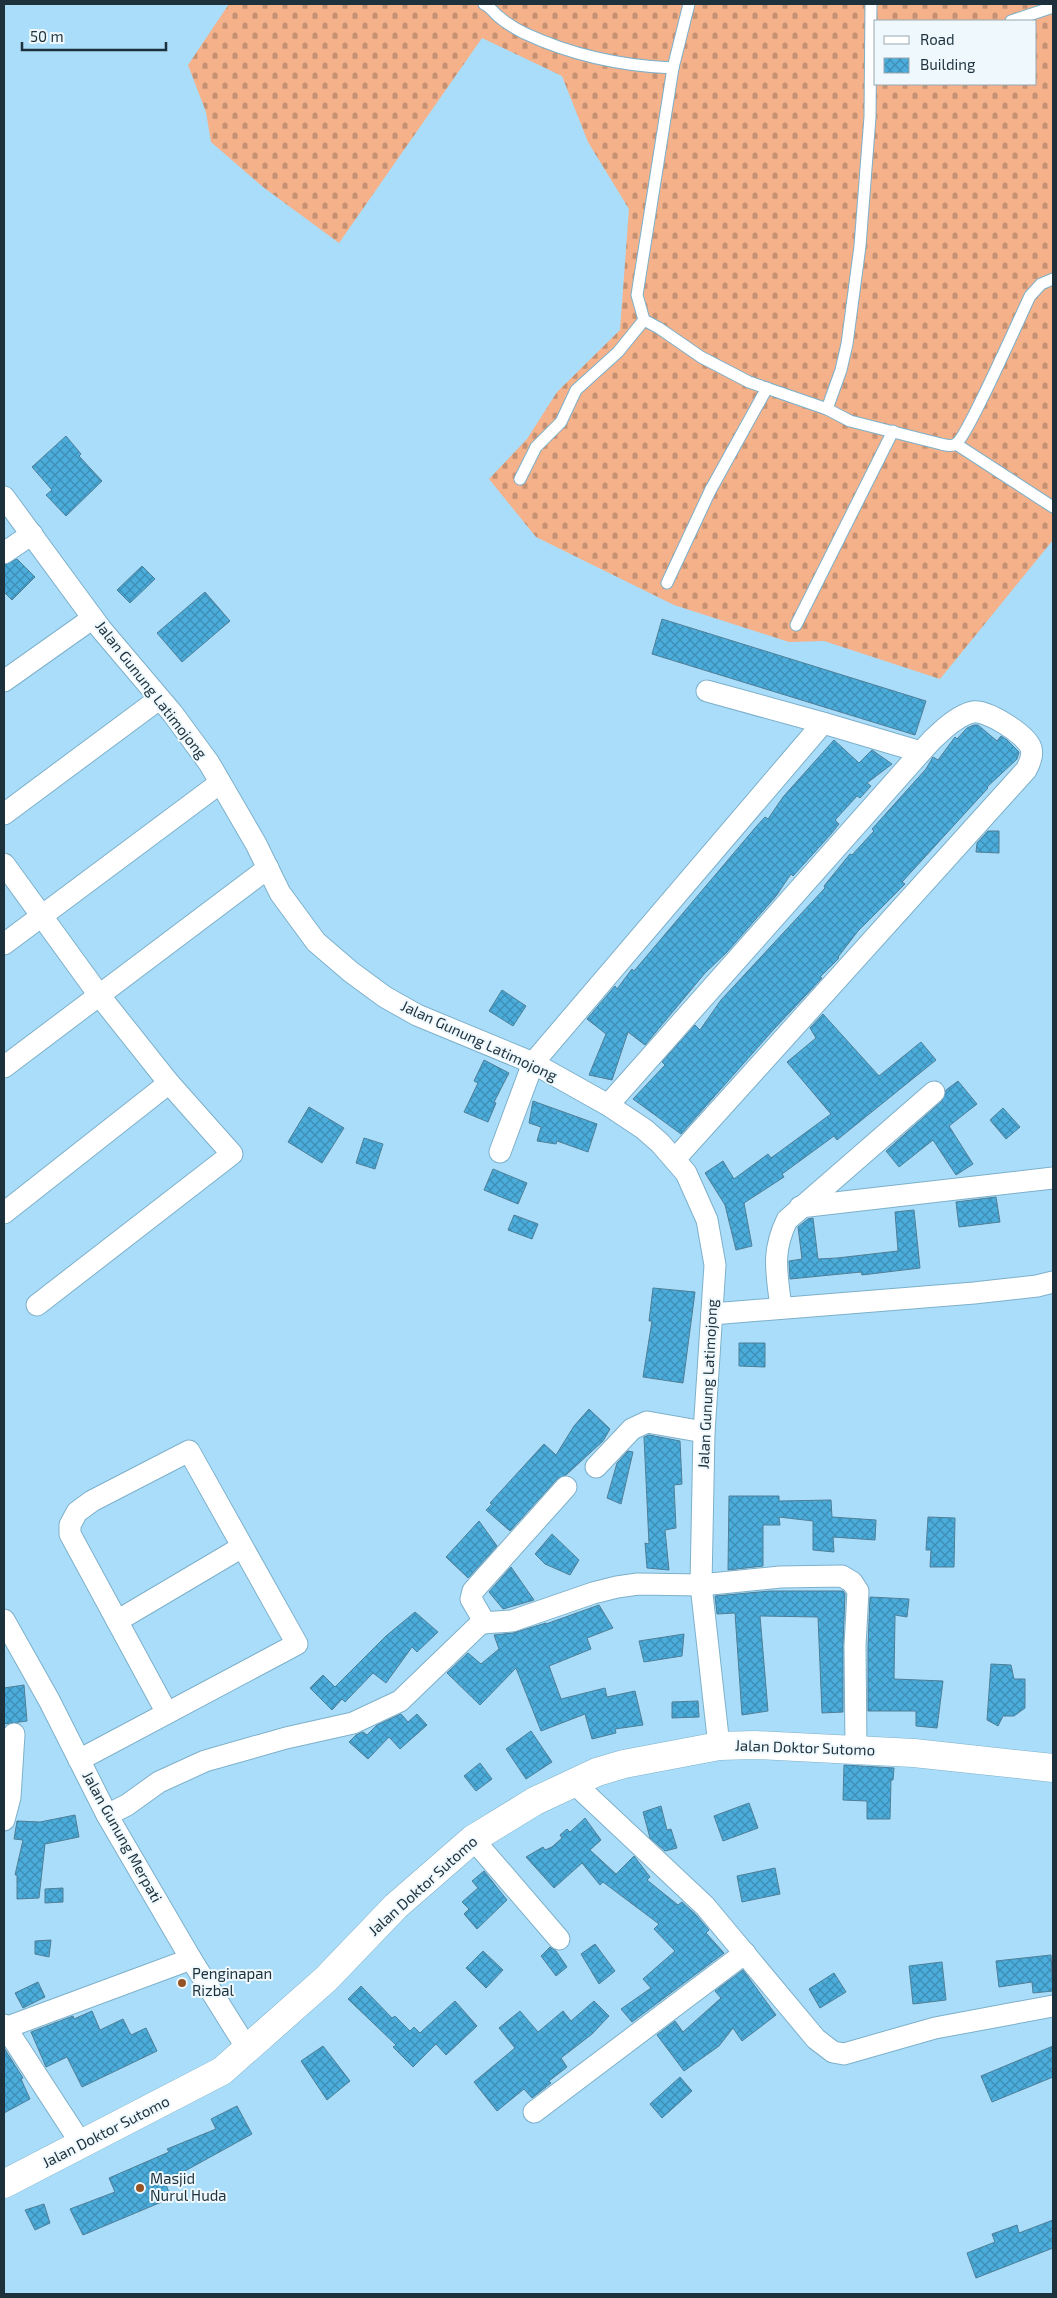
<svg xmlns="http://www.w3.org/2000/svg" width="1057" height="2298" viewBox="0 0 1057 2298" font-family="'Exo 2',sans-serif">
<defs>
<pattern id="cemetery-stones" width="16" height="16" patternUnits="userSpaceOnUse" patternTransform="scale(1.25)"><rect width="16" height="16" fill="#f4b18a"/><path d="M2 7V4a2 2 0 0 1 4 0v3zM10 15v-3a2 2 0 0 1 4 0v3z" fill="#c59172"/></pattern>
<pattern id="building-cross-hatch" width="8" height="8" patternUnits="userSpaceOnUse" patternTransform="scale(1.25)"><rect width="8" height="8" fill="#4baddb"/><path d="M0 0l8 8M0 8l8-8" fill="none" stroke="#3e8db3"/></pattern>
</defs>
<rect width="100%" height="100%" fill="#aaddf9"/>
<path fill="url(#cemetery-stones)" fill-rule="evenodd" d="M229 4H1053V540L940 679 824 641 789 642 674 605 536 537 489 479 527 439 557 392 620 330 629 209 588 142 562 76 482 38 339 243 263 187 211 142 206 112 188 65ZM876 21H1036V84H876Z"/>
<g fill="url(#building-cross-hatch)" stroke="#4e7f99">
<polygon points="66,436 81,454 79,456 102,481 66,516 46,495 52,490 32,467"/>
<polygon points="17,559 35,577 12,600 4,592 4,565"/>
<polygon points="142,566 155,579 130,603 117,590"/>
<polygon points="205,592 230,621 182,662 157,633"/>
<polygon points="662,619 926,701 915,735 652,654"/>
<polygon points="974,725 978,725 997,741 1001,736 1007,740 1019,752 1017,759 987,787 988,788 902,882 905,884 858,931 838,957 839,958 820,977 822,978 774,1029 681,1134 633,1099 665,1065 662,1062 695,1025 700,1030 721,1000 825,888 824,886 850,854 852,855 874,831 872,829 926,769 933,757 938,760 955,737 957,739 967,728"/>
<polygon points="834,740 859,763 872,750 892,764 867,783 871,786 860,798 857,796 835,820 839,824 831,834 793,876 791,874 776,896 727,952 705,973 645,1045 628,1032 612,1080 589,1075 606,1034 587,1019 615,986 617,989 632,969 634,971 755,828 765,817 768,819 783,797"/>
<polygon points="988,831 999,831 999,853 976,852 977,843"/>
<polygon points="502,990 526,1006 513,1026 489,1011"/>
<polygon points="823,1014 879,1076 921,1042 936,1060 837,1140 834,1136 782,1174 784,1177 744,1203 752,1246 736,1250 725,1205 705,1173 723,1161 734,1179 768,1154 771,1158 831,1114 787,1062 816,1038 810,1028"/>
<polygon points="484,1060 509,1073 494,1102 496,1103 488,1122 464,1112 478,1083 474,1081"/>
<polygon points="958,1081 977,1104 949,1126 973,1164 956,1175 933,1140 899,1167 886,1151 942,1101 946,1090"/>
<polygon points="533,1101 597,1124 588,1152 557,1141 556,1144 537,1141 541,1127 529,1123"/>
<polygon points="309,1107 344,1128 322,1163 288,1142"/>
<polygon points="1003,1108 1020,1127 1006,1139 990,1120"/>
<polygon points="364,1138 383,1144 375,1169 356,1163"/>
<polygon points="493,1169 527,1183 518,1204 484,1190"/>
<polygon points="996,1197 1000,1222 959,1227 956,1202"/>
<polygon points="914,1210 920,1268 862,1275 861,1272 790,1279 789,1261 802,1259 798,1227 808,1219 813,1218 818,1259 837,1258 898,1251 895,1212"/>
<polygon points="514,1215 538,1224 532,1239 508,1230"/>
<polygon points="653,1288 695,1292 683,1383 643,1377 652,1321 649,1321"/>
<polygon points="739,1343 765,1343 765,1367 739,1366"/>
<polygon points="589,1409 610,1429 603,1441 566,1475 557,1479 510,1531 486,1510 492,1504 490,1503 544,1444 556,1455 574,1426"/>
<polygon points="649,1435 680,1441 682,1484 674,1485 676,1528 665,1530 669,1570 647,1568 645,1543 649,1544 644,1437"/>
<polygon points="628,1451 633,1452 621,1504 607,1498 617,1463"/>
<polygon points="729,1496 779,1496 779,1501 831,1500 832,1517 876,1520 875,1540 833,1537 834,1552 813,1550 813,1521 779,1517 780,1525 763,1525 763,1566 728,1570"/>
<polygon points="928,1517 955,1518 954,1567 930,1567 931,1550 926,1550"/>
<polygon points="479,1521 497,1546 468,1578 446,1557"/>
<polygon points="552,1534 579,1560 570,1575 545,1564 535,1554"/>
<polygon points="511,1567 534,1600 503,1609 489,1592"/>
<polygon points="770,1591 843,1591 845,1594 843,1645 843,1712 822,1713 818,1617 760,1616 768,1711 742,1715 735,1613 717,1614 715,1596"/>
<polygon points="870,1597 909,1599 907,1617 895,1615 894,1679 943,1681 937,1728 916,1726 916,1711 868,1711 868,1646"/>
<polygon points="599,1605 613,1628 587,1638 591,1649 549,1666 561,1699 605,1688 607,1697 635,1691 643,1725 615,1729 616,1733 592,1739 585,1714 541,1731 516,1668 480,1705 447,1673 468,1653 481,1664 499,1649 494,1635 513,1633 546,1623 546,1624"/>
<polygon points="415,1612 438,1632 417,1652 412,1647 386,1683 373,1673 345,1702 342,1699 332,1710 310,1688 323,1675 335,1687 386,1636"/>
<polygon points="684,1634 682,1656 644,1662 639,1641"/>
<polygon points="991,1664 1011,1665 1014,1679 1025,1679 1025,1708 1014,1716 1003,1716 998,1726 987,1720"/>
<polygon points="24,1685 27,1721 4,1724 4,1688"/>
<polygon points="698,1701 699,1717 672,1718 672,1702"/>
<polygon points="401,1714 408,1722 417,1714 427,1725 400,1749 389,1737 368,1759 349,1742 356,1735 363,1732 367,1735 377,1725"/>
<polygon points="531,1731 552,1762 526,1779 506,1749"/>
<polygon points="480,1763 492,1779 476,1791 464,1776"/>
<polygon points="844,1765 894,1768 893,1780 891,1780 890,1819 867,1819 867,1801 843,1800"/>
<polygon points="749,1803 758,1828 723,1841 714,1816"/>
<polygon points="661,1806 667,1830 671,1829 677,1848 665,1851 650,1838 643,1812"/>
<polygon points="75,1815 79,1837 45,1844 39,1898 17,1899 17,1875 15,1875 23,1840 14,1839 17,1821 40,1822"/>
<polygon points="585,1818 601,1840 590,1850 616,1874 634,1856 650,1877 647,1880 678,1905 682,1902 696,1915 709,1930 706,1933 724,1953 632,2022 621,2009 651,1988 643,1979 675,1951 654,1929 659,1924 603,1882 600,1885 582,1863 554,1888 526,1857 543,1847 545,1850 552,1847 562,1838 560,1835 567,1829 570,1832"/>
<polygon points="775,1868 780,1894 742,1902 737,1876"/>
<polygon points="484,1871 507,1900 477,1929 464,1914 469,1909 462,1902 478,1888 472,1881"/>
<polygon points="63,1888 63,1902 45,1903 45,1889"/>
<polygon points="51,1940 49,1957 35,1954 35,1941"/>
<polygon points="595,1944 615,1971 599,1984 581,1954"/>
<polygon points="550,1947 556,1951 567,1967 556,1976 541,1956"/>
<polygon points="483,1951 503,1970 486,1988 466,1968"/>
<polygon points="1051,1955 1053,1991 1033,1993 1032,1982 999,1987 996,1961"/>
<polygon points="942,1962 946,2000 913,2004 909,1966"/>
<polygon points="743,1970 776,2015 742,2041 733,2028 719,2046 684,2071 657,2035 675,2021 683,2032 721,1998 715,1991"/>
<polygon points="834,1973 846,1992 820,2008 809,1989"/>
<polygon points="38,1982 45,1997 23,2008 15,1993"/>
<polygon points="361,1986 392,2018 395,2016 410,2031 414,2027 420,2033 455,2001 477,2026 446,2055 436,2044 413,2067 393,2047 396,2045 348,1999"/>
<polygon points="594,2001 609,2016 592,2034 561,2058 567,2067 549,2081 551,2083 532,2098 524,2089 497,2111 474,2082 515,2048 499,2028 520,2011 538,2032 563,2011 571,2021"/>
<polygon points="92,2011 100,2030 123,2019 131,2035 146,2028 157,2051 82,2087 67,2057 46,2067 31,2032 73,2016 74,2019"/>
<polygon points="323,2046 350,2081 327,2100 301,2061"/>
<polygon points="1053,2046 1053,2077 992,2102 981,2076"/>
<polygon points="4,2048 23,2078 21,2079 30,2099 4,2113"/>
<polygon points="680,2077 692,2091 662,2118 650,2104"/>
<polygon points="237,2106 252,2134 165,2182 171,2198 83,2235 70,2209 115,2192 109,2178 169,2152 167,2149 216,2129 211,2119"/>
<polygon points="44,2204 50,2223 35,2230 25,2210"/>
<polygon points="1053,2220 1053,2248 976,2278 967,2253 995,2242 992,2234 1017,2225 1019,2233"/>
</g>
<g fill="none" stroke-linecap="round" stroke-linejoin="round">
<g stroke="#7db0ca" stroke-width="13">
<g id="lane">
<path d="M484 4C490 6 493 12 498 16 506 23 514 28 524 33 571 55 622 66 673 68L689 4"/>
<polyline points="1011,21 1053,7"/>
<polyline points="673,68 637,295 644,320 659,328 701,357 749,382 827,409 841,370 847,344 860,246 870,117 871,4"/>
<path d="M827 409 850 421 941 444C946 445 951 447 956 444 967 437 1020 317 1030 296L1041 284 1053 279"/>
<polyline points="956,444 1053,507"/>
<polyline points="520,479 536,447 561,422 576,390 618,352 644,320"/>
<polyline points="667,583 710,491 767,388"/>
<polyline points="796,625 893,431"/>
</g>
</g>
<g stroke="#7db0ca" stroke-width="23">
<g id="street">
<polyline points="4,497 101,629 173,714 209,763 256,844 280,893 316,942 351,972 385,997 417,1015 533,1063 608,1105 644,1129 660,1143 686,1173 707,1220 715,1265 704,1432 701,1585 719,1746"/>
<polyline points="4,553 32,534"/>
<polyline points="4,681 93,618"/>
<polyline points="707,691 823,723"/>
<polyline points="4,814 159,699"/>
<polyline points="4,864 99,995 169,1083 232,1154 37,1305"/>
<polyline points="4,944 220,783"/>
<polyline points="4,1067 268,868"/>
<polyline points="500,1152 533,1063 823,723 921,752 608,1105"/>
<path d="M675 1159 1026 770C1030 763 1033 755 1031 748 1026 734 987 710 973 712 956 715 932 739 921 752"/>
<polyline points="800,1207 1053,1178"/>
<polyline points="4,1213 169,1083"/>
<path d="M781 1308C777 1273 771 1253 787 1220L934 1092"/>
<polyline points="712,1314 974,1293 1037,1286 1053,1282"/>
<polyline points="596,1467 632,1429 647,1422 704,1432"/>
<polyline points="4,1620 49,1700 107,1815 191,1959 248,2050"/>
<polyline points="117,1621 242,1547"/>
<polyline points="485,1623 471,1599 473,1591 566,1487"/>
<polyline points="79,1760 297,1644 189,1451 92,1501 77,1512 70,1525 70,1534 167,1713"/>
<polyline points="573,1782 705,1906 816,2039 833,2052 844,2054 935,2028 1053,2006"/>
<polyline points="107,1815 127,1805 159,1782 205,1761 286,1738 353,1723 400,1701 481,1623 512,1621 593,1593 617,1587 638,1584 701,1585 780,1577 842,1576 852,1582 858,1591 855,1646 856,1749"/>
<polyline points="4,1820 10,1797 14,1734"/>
<polyline points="473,1839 559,1939"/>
<polyline points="4,2025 82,2145"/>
<polyline points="5,2028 191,1959"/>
<polyline points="534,2112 745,1953"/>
</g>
</g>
<g stroke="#7db0ca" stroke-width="29">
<polyline id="secondary" points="4,2184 222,2071 326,1979 396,1906 473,1839 535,1801 597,1772 624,1764 719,1746 755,1745 914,1753 1053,1768"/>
</g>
<use href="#lane" stroke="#fff" stroke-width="11"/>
<use href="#street" stroke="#fff" stroke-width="21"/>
<use href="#secondary" stroke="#fff" stroke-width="28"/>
</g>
<g fill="#955224" stroke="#eef8fd" stroke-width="2">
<circle cx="182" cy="1983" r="5"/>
<circle cx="140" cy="2188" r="5"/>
</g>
<g text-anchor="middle" stroke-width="4" stroke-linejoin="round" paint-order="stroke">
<g font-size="15" fill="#1d313c" stroke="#eef8fd">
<text transform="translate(151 690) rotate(52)" y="5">Jalan Gunung Latimojong</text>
<text transform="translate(479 1041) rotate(25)" y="5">Jalan Gunung Latimojong</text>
<text transform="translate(708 1384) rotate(-87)" y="5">Jalan Gunung Latimojong</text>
<text transform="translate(805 1748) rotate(2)" y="5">Jalan Doktor Sutomo</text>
<text transform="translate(122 1837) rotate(61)" y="5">Jalan Gunung Merpati</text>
<text transform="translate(423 1886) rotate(-42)" y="5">Jalan Doktor Sutomo</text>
<text transform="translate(106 2132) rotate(-27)" y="5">Jalan Doktor Sutomo</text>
</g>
<g font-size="15" fill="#1d313c" stroke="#eef8fd" text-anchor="start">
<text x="192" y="1979">Penginapan<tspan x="192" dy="17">Rizbal</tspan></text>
<text x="150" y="2184">Masjid<tspan x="150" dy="17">Nurul Huda</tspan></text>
</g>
</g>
<rect width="1057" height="2298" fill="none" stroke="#1d313c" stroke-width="10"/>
<rect x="874" y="20" width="162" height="65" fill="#eef8fd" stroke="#9aa8b0"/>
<rect x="884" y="36" width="25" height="8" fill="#ffffff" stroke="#9aa8b0"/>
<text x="920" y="45" font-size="15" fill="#1d313c">Road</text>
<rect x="884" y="58" width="25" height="15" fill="url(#building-cross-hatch)" stroke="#9aa8b0"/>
<text x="920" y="70" font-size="15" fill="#1d313c">Building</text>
<path d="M22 42v8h144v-8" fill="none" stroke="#1d313c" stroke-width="2.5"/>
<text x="30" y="42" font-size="15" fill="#1d313c" stroke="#eef8fd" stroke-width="4" paint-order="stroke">50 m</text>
</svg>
